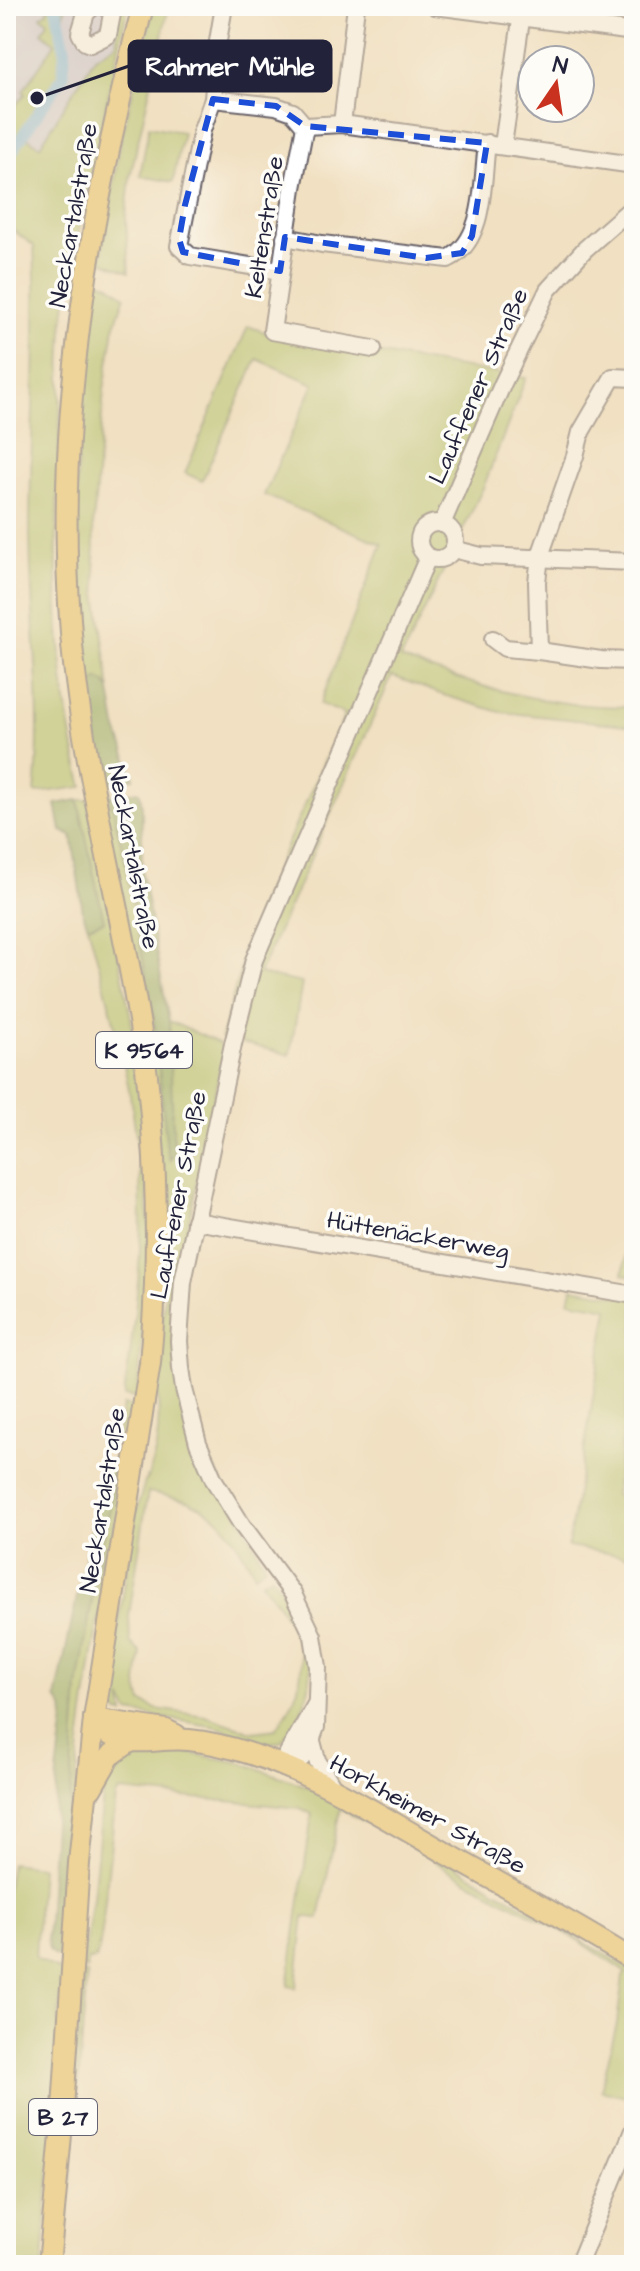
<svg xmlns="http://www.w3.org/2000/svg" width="640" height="2271" viewBox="0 0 640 2271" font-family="'Architects Daughter',sans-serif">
<rect width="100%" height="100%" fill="#fdfcf7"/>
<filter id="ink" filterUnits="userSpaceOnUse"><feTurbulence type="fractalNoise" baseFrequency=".0125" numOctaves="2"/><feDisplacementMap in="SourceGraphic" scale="16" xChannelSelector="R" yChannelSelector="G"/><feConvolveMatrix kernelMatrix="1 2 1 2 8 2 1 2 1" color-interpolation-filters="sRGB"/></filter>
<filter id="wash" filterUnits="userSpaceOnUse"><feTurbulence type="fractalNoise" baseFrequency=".006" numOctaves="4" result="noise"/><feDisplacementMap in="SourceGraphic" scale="32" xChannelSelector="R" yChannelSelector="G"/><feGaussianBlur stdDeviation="1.8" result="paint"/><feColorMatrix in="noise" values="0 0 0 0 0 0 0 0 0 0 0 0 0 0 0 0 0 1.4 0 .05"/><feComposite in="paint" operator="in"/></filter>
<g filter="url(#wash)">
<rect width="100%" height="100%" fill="#f1e0c1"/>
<polygon fill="#c3c1db" points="6,6 119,6 116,44 95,57 40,146 6,125"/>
<g fill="#a8c065" stroke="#657150" stroke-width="2">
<path d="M49 6H66C58 25 69 44 67 64 64 86 37 117 25 136L40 146 95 57 116 44 119 6H128L74 253 76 254C60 306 62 363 60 417 55 540 51 667 83 787L35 793C44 702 29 611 30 520 31 428 38 337 34 246L10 228 6 235V99L15 106 25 94 23 91 55 43 42 32 48 22 41 16 47 12Z"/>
<polygon points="154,6 169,6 130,177 126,217 129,272 101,261 120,144"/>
<polygon points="149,126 183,132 173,182 140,176"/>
<path d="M96 280 108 284 125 296 114 328 104 390 93 526 96 585 110 690 105 682 98 679 92 683 97 738 124 855 154 1020 167 1149 170 1160 169 1021 219 1043 224 1049 174 1294 172 1323 182 1406 265 1566 255 1574C222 1516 215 1504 148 1492L129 1616 130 1642 141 1653 137 1684 142 1702 156 1709 206 1716 252 1732 276 1729C319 1672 302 1634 261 1582L272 1576C312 1632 330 1684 281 1742L262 1743 217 1727 129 1712 121 1698 124 1714 118 1713 111 1699V1673L135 1516 146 1478 147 1480C158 1451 161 1420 157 1390L165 1293V1190L96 764 80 643 74 542 82 371Z"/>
<path d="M248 326 276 336 526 378 483 488 401 659C480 688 549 708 634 707V726L500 712 443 695 392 676 259 974 302 983 290 1055 221 1037 259 907 345 714 320 704 382 544 264 495 314 384 257 359 202 481 185 473Z"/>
<path d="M78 800H88L131 1018 144 1118 150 1253 137 1398 124 1396C136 1315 146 1233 138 1152 130 1075 109 1000 88 926L104 921Z"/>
<polygon points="634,1203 634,1277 623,1274"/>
<polygon points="572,1288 634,1298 634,1347 615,1495 634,1499 634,1557 568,1547 608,1308 569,1301"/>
<path d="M123 1405 135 1407C116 1520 94 1632 80 1745 72 1812 70 1880 66 1947H60L78 1687 93 1593 116 1478 112 1468Z"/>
<polygon points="149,1746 243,1763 312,1788 398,1832 628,1968 634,1973 634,2098 601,2090 617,2023 623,1976 626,1973 578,1940 448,1870 400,1839 340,1809 319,1919 304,1916 296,1988 288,1986 312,1814 300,1808 120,1791 116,1796 101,1939 96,1959 88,1960 87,1969 82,1968 93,1898 104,1786 123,1753"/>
<polygon points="11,1863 41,1867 35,1958 62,1972 43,2265 6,2265 6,1894"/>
<polygon points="83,1974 87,1974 64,2264 59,2263"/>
</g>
<g fill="#86a65a" stroke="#54644a" stroke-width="2">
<polygon points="98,679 105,682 110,690 116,726 134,778 106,784 97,738 92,683"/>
<polygon points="138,791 140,793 142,807 142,874 169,1021 174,1154 170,1160 167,1149 154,1020 124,855 109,796"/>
<polygon points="78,800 104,921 88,926 83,913 72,836 61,831 56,804"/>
<polygon points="104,1466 112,1468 116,1478 93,1593 78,1687 60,1946 66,1947 62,1954 55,1956 49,1950 47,1939 57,1773 64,1718 63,1708 56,1698"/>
</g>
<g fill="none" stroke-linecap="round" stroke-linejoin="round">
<polyline stroke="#71b3e5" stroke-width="12" points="6,160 63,76 65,50 56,6"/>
</g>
</g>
<g filter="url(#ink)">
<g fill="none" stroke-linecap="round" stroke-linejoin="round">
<g stroke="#6a646a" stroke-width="20">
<g id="minor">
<polyline points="94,6 86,13 80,33 85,42 90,44 108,35 112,14 106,6"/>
<polyline points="224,6 217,47 213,99 202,130 179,246 190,256 280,271"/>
<polyline points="435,6 634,32"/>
<polyline points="213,99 276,106 293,112 305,126 342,124 634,165"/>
<polyline points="342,124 356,6"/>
<polyline points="305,126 293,188 272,331 373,349"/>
<polyline points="503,145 523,6"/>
<path d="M285 237 322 244 448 259C486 241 482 180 487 143"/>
<polyline points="634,378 613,377 581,432 575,456 540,556 537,582 539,651 601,660 634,661"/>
<circle cx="437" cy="541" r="18"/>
<polyline points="442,524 503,383 548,290 585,249 634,206"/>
<polyline points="453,549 481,556 634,562"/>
<polyline points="493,639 505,648 539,651"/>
<polyline points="195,1221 634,1295"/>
<polyline points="312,1741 317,1760 334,1789"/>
<polyline points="281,1765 302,1758 308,1749 316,1727 318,1667 313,1636 293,1594 242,1525 214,1480 198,1443 184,1389 181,1368 179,1341 183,1282 233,1044 254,960 428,557"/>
<polyline points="281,1765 316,1704"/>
<polyline points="578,2265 634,2128"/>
</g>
</g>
<g stroke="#6a646a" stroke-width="24">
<g id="major">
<path d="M94 1719C118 1755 153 1736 189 1740 209 1742 229 1747 248 1753 318 1775 381 1816 444 1852 507 1888 573 1922 634 1961"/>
<polyline points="94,1719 166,1730 176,1735"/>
<polyline points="91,1789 110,1756 131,1741"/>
<path d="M49 2265 62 2124 79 1863 94 1719 150 1363C160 1250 158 1138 140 1026 118 890 79 757 70 619 55 413 91 205 143 6"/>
</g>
</g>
<use href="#minor" stroke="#fff" stroke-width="16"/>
<use href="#major" stroke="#ecc569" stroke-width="20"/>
</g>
</g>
<path d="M0 0H640V2271H0ZM213 99 276 106 305 126 487 143 472 236 462 253 426 258 285 237 280 271 183 252 179 239 185 205Z" fill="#f1e0c1" fill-opacity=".55" fill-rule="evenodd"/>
<path fill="none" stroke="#1d4ed8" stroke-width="6" stroke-dasharray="16 10" stroke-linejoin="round" d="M213 99 276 106 305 126 487 143 472 236 462 253 426 258 285 237 280 271 183 252 179 239 185 205Z"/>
<g text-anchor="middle" stroke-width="7" stroke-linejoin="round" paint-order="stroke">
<g fill="#fdfcf7" stroke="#646373" stroke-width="2">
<rect x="96" y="1032" width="96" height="36" rx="6"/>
<rect x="29" y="2099" width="68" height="36" rx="6"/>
</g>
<g font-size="22" font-weight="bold" fill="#22223b">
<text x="144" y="1058">K 9564</text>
<text x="63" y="2125">B 27</text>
</g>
<g font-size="24" fill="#22223b" stroke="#fdfcf7">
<text transform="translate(73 215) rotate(-80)" y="8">Neckartalstraße</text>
<text transform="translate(264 227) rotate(-81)" y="8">Keltenstraße</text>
<text transform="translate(478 386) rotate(-66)" y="8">Lauffener Straße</text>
<text transform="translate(134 857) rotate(79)" y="8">Neckartalstraße</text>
<text transform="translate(178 1195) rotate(-79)" y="8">Lauffener Straße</text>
<text transform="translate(418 1235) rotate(10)" y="8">Hüttenäckerweg</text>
<text transform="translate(102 1500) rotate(-81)" y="8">Neckartalstraße</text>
<text transform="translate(428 1814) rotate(29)" y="8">Horkheimer Straße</text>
</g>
</g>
<path fill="none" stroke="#22223b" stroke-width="3" d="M37 98L129 66"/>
<circle fill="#22223b" stroke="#fdfcf7" stroke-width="3" cx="37" cy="98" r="8"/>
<rect fill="#22223b" stroke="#22223b" stroke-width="3" x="129" y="41" width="202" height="50" rx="8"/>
<g font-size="26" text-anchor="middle" font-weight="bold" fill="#fff">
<text x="230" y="75">Rahmer Mühle</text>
</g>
<rect width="640" height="2271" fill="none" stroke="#fdfcf7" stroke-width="32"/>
<g transform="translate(556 84) rotate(13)"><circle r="38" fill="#fdfcf7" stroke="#a5a5ac" stroke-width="2"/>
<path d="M0-6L14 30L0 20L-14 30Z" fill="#c8321e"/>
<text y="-12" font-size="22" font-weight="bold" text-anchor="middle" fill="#22223b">N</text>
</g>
</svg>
